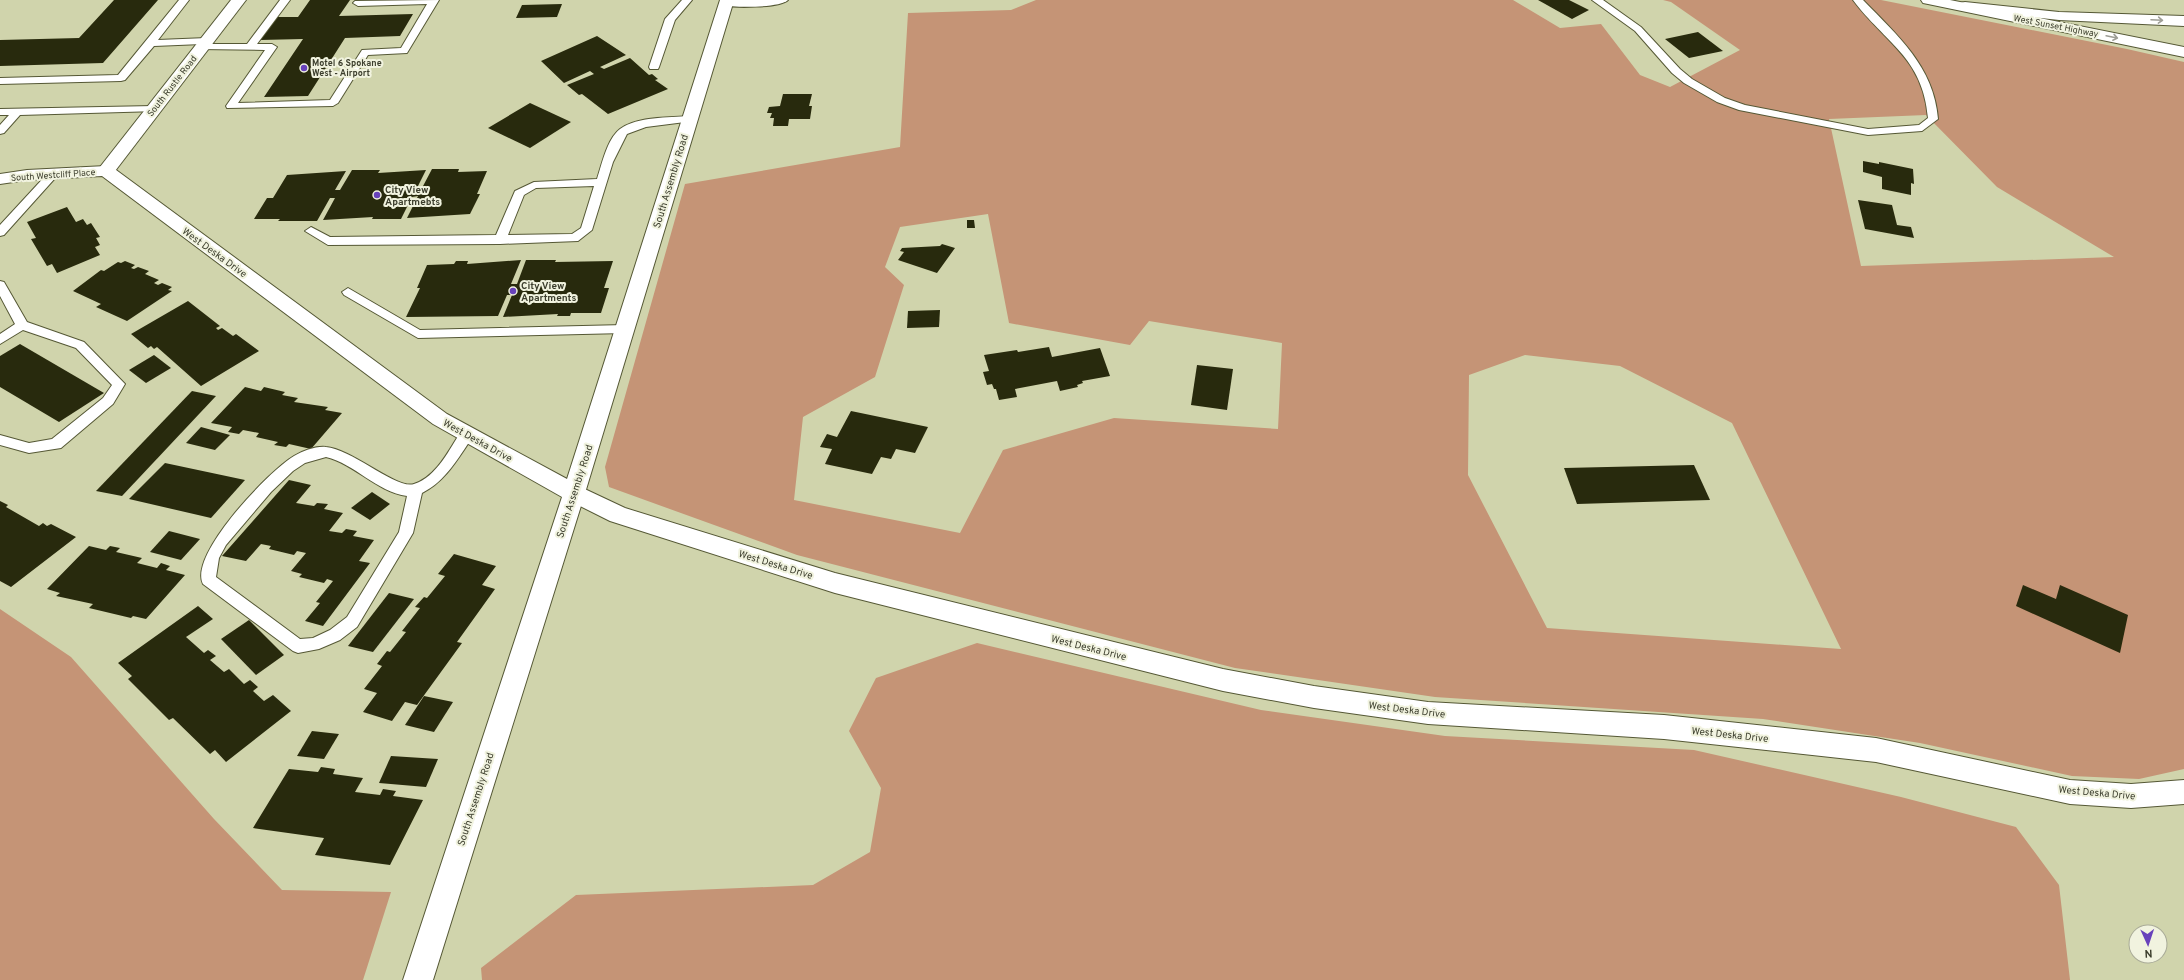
<svg xmlns="http://www.w3.org/2000/svg" width="2184" height="980" viewBox="0 0 2184 980" font-family="Overpass,sans-serif">
<rect width="100%" height="100%" fill="#d0d4ac"/>
<g fill="#c59476" fill-rule="evenodd">
<path d="M1036 0H1513L1560 28 1601 24 1640 75 1670 87 1740 50 1671 2 1663 0H1881L2127 49 2184 62V769L2139 779 2072 776 1920 743 1763 719 1435 697 1235 668 797 555 609 487 605 467 685 184 900 147 908 13 1011 10ZM1926 115 1997 187 2114 257 1861 266 1829 119ZM988 214 1009 323 1130 345 1149 321 1282 343 1278 429 1114 418 1003 450 960 533 794 500 803 417 875 377 904 285 885 267 900 227ZM1525 355 1620 366 1732 423 1841 649 1547 628 1468 475 1469 375Z"/>
<polygon points="0,609 71,657 214,819 282,890 391,892 363,980 0,980"/>
<polygon points="977,643 1261,710 1445,736 1694,750 1901,797 2016,827 2059,885 2070,980 482,980 481,968 576,895 813,885 870,852 881,788 849,731 876,678"/>
</g>
<g fill="#282a0d">
<polygon points="114,0 158,0 103,63 0,66 0,40 79,38"/>
<polygon points="310,0 350,0 339,16 413,14 400,36 345,38 308,96 264,97 303,39 260,40 277,17 298,17"/>
<polygon points="1538,0 1569,0 1589,10 1572,19"/>
<polygon points="562,4 557,17 516,18 522,5"/>
<polygon points="1698,32 1723,51 1689,58 1665,39"/>
<polygon points="597,36 626,55 600,67 604,69 630,58 649,75 652,74 658,79 655,80 668,89 608,114 582,94 579,95 567,85 594,74 590,71 564,83 541,61"/>
<polygon points="783,94 812,94 809,106 812,106 810,119 789,119 788,126 773,126 774,118 770,118 772,113 767,113 769,107 780,106"/>
<polygon points="530,103 571,122 530,148 488,128"/>
<polygon points="1863,161 1879,164 1879,162 1913,169 1914,184 1911,183 1911,195 1882,189 1882,177 1863,172"/>
<polygon points="432,169 459,169 458,172 487,171 477,194 480,194 470,214 407,218 418,196 412,197 401,219 372,219 373,217 323,220 335,198 330,198 317,221 278,221 280,219 254,219 267,198 273,198 287,175 346,171 335,190 340,190 352,170 380,170 378,173 426,170 417,188 422,188"/>
<polygon points="1858,200 1892,205 1897,225 1911,227 1914,238 1865,229"/>
<polygon points="67,207 76,222 83,219 87,225 91,223 100,237 96,238 100,245 95,247 100,255 57,273 52,264 47,266 31,239 36,238 27,222"/>
<polygon points="967,220 974,220 975,228 967,228"/>
<polygon points="942,244 955,248 937,273 898,260 904,252 900,251 902,248 940,246"/>
<polygon points="521,260 511,284 517,284 526,260 556,260 555,262 613,261 604,288 609,288 601,313 571,313 570,316 557,316 558,314 503,317 512,295 507,295 498,316 406,317 420,288 417,288 427,265 454,264 456,261 468,261 467,264"/>
<polygon points="125,261 135,265 131,268 134,269 138,267 149,271 145,274 159,280 154,283 158,285 162,283 172,287 168,290 172,291 127,321 96,307 101,304 73,291 101,270 104,271 118,262 121,263"/>
<polygon points="188,301 220,326 216,328 218,330 222,328 233,336 236,334 259,351 201,386 157,347 154,349 151,346 148,348 131,334"/>
<polygon points="940,310 939,327 907,328 908,311"/>
<polygon points="20,344 104,393 59,422 0,387 0,356"/>
<polygon points="1049,347 1052,357 1100,348 1110,376 1082,381 1083,383 1077,385 1078,387 1060,391 1057,381 1015,389 1017,397 999,400 996,389 994,389 992,384 987,385 983,372 989,371 984,355 1017,350 1018,352"/>
<polygon points="154,355 171,368 146,383 129,370"/>
<polygon points="1197,365 1233,369 1227,410 1191,405"/>
<polygon points="245,387 261,391 264,387 285,392 282,395 298,398 294,402 328,407 325,410 342,413 311,449 289,444 286,447 274,445 278,442 256,437 259,433 243,430 239,434 228,432 232,427 211,423"/>
<polygon points="192,391 216,396 122,496 96,491"/>
<polygon points="851,411 928,427 915,453 896,449 891,459 881,457 872,474 825,464 832,449 820,447 827,434 837,437"/>
<polygon points="201,427 230,435 215,450 186,443"/>
<polygon points="165,463 245,480 211,518 129,499"/>
<polygon points="1694,465 1710,500 1577,504 1564,468"/>
<polygon points="289,480 311,485 296,503 314,506 317,503 328,504 324,509 343,513 329,531 342,533 346,529 357,531 353,536 374,540 359,561 370,563 323,626 305,621 320,603 316,602 333,581 327,579 324,583 299,577 302,574 291,571 306,553 297,551 294,555 269,549 271,546 261,544 246,561 222,556"/>
<polygon points="372,492 390,504 370,520 351,508"/>
<polygon points="0,501 8,505 6,507 39,526 43,523 47,526 51,524 76,537 11,587 0,581"/>
<polygon points="169,531 200,539 181,560 150,552"/>
<polygon points="89,546 106,550 110,546 120,548 116,552 142,558 137,563 157,568 161,563 170,566 166,570 185,575 146,619 133,616 131,618 89,608 93,604 56,596 60,593 47,589"/>
<polygon points="454,554 496,566 482,585 495,589 457,642 462,643 417,705 405,702 392,721 363,712 377,693 364,689 382,666 377,664 387,651 390,652 406,632 402,631 420,608 415,607 424,597 427,598 445,576 438,574"/>
<polygon points="2023,585 2056,599 2060,585 2128,615 2120,653 2016,606"/>
<polygon points="389,593 414,599 373,652 348,646"/>
<polygon points="198,606 213,619 186,637 204,653 208,650 216,656 210,660 224,672 229,669 244,684 250,680 258,687 253,691 264,701 273,695 291,711 226,762 215,750 210,754 173,718 169,720 128,679 132,676 118,663"/>
<polygon points="249,620 284,655 256,675 221,639"/>
<polygon points="424,696 453,702 434,732 405,725"/>
<polygon points="312,731 339,734 324,759 297,756"/>
<polygon points="391,756 438,759 426,787 379,783"/>
<polygon points="321,767 335,769 333,774 363,778 355,792 380,795 383,789 396,791 393,796 423,800 390,865 315,855 324,838 253,828 289,769 318,772"/>
</g>
<g fill="none" stroke-linecap="round" stroke-linejoin="round">
<g stroke="#555835" stroke-width="2">
<g id="service">
<polygon points="179,0 189,0 158,40 207,38 212,41 203,44 247,44 280,0 290,0 257,44 272,44 277,47 238,103 330,100 362,50 401,48 427,4 358,6 353,3 355,1 439,0 407,53 368,55 338,103 333,106 227,108 226,106 265,50 199,49 197,47 202,44 154,46 125,80 121,81 0,84 0,78 118,75"/>
<polygon points="682,0 692,0 675,20 659,67 658,69 650,69 649,67 665,19"/>
<path d="M726 0H788C780 8 734 8 723 5V1Z"/>
<path d="M1592 0H1603L1641 27 1680 69 1692 79 1725 98 1745 105 1868 129 1919 125 1928 118C1923 57 1885 43 1853 0H1863C1898 36 1934 67 1938 119L1922 131 1868 135 1739 110 1717 102 1684 83 1672 73 1635 31Z"/>
<polygon points="154,106 159,109 158,111 20,115 4,133 0,134 0,125 9,115 0,115 0,109"/>
<path d="M689 116 694 119 693 121 646 127 627 134 613 162 592 230 578 241 500 244 328 245 305 231 311 227 330 237 496 235 515 191 534 182 597 179C602 164 607 139 620 129 638 116 668 118 689 116ZM594 186 581 228 572 234 508 235 524 195 536 188Z"/>
<polygon points="53,171 59,174 57,176 4,235 0,236 0,225 49,172"/>
<polygon points="0,281 4,282 27,322 84,342 125,384 113,404 61,448 29,453 0,445 0,435 29,443 52,439 103,398 112,385 76,348 23,330 0,344 0,334 15,324 0,296"/>
<polygon points="348,288 420,330 625,325 631,329 625,333 418,338 344,295 342,292"/>
<path d="M467 429 472 430 474 434 472 438C458 458 446 481 422 493L413 533 357 627 340 640 319 649 298 653 293 651 203 584C188 555 270 470 294 456 303 451 316 446 326 447 352 449 397 490 414 484 437 477 450 448 462 430ZM326 457C355 464 377 492 407 496L399 532 347 617 330 630 313 638 300 639 216 577 219 558 226 545 271 492 293 471 305 463Z"/>
</g>
</g>
<g stroke="#555835" stroke-width="2">
<g id="minor">
<polygon points="231,0 246,0 112,175 106,176 100,175 97,171 100,167"/>
<polygon points="574,484 625,508 835,573 1223,669 1314,686 1428,702 1664,715 1876,738 2070,780 2131,784 2184,780 2184,804 2131,808 2070,804 1876,762 1664,739 1428,724 1314,708 1223,691 835,593 610,521 566,499 563,493 566,487"/>
</g>
</g>
<g stroke="#555835" stroke-width="2">
<polygon id="tertiary" points="720,0 734,0 585,493 433,980 403,980 562,497 433,424 102,176 27,180 0,184 0,174 27,170 106,166 112,167 447,414 567,479"/>
</g>
<g stroke="#555835" stroke-width="2">
<polygon id="secondary" points="1965,2 2059,12 2184,16 2184,26 2059,20 1960,9 1958,6 1960,3"/>
</g>
<g stroke="#555835" stroke-width="2">
<polygon id="primary" points="1921,0 1950,0 2184,47 2184,57 1928,4 1923,3"/>
</g>
<use href="#service" fill="#fff" fill-rule="evenodd"/>
<use href="#minor" fill="#fff" fill-rule="evenodd"/>
<use href="#tertiary" fill="#fff" fill-rule="evenodd"/>
<use href="#secondary" fill="#fff" fill-rule="evenodd"/>
<use href="#primary" fill="#fff" fill-rule="evenodd"/>
</g>
<defs><path id="oneway-shaft" d="M-6 0H5M1.5-3L5.5 0L1.5 3" fill="none" stroke-width="1.6" stroke-linecap="round" stroke-linejoin="round"/></defs>
<g stroke="#9e9e96">
<use href="#oneway-shaft" transform="translate(2157 20) rotate(3)"/>
<use href="#oneway-shaft" transform="translate(2112 37) rotate(12)"/>
</g>
<g fill="#6842bb" stroke="#f1f3df" stroke-width="1.5">
<circle cx="304" cy="68" r="4"/>
<circle cx="377" cy="195" r="4"/>
<circle cx="513" cy="291" r="4"/>
</g>
<g text-anchor="middle" stroke-width="4" stroke-linejoin="round" paint-order="stroke">
<g font-size="9" fill="#3c3e2d" stroke="#f1f3df">
<text transform="translate(2056 26) rotate(11)" y="3">West Sunset Highway</text>
<text transform="translate(172 86) rotate(-52)" y="3">South Rustle Road</text>
<text transform="translate(53 175) rotate(-4)" y="3">South Westcliff Place</text>
</g>
<g font-size="9" font-weight="bold" fill="#3c3e2d" stroke="#f1f3df" text-anchor="start">
<text x="312" y="66">Motel 6 Spokane<tspan x="312" dy="10">West - Airport</tspan></text>
</g>
<g font-size="10" fill="#3c3e2d" stroke="#f1f3df">
<text transform="translate(670 181) rotate(-73)" y="4">South Assembly Road</text>
<text transform="translate(215 252) rotate(36)" y="4">West Deska Drive</text>
<text transform="translate(478 440) rotate(29)" y="4">West Deska Drive</text>
<text transform="translate(574 491) rotate(-72)" y="4">South Assembly Road</text>
<text transform="translate(776 564) rotate(17)" y="4">West Deska Drive</text>
<text transform="translate(1089 647) rotate(14)" y="4">West Deska Drive</text>
<text transform="translate(1407 709) rotate(7)" y="4">West Deska Drive</text>
<text transform="translate(1730 734) rotate(6)" y="4">West Deska Drive</text>
<text transform="translate(2097 792) rotate(5)" y="4">West Deska Drive</text>
<text transform="translate(475 799) rotate(-72)" y="4">South Assembly Road</text>
</g>
<g font-size="10" font-weight="bold" fill="#3c3e2d" stroke="#f1f3df" text-anchor="start">
<text x="385" y="193">City View<tspan x="385" dy="12">Apartmebts</tspan></text>
<text x="521" y="289">City View<tspan x="521" dy="12">Apartments</tspan></text>
</g>
</g>
<g transform="translate(2148 944) rotate(177)"><circle r="19" fill="#f1f3df" stroke="#a9ab98"/>
<path d="M0-3L7 15L0 10L-7 15Z" fill="#6842bb"/>
<text y="-6" font-size="11" font-weight="bold" text-anchor="middle" fill="#3c3e2d">N</text>
</g>
</svg>
